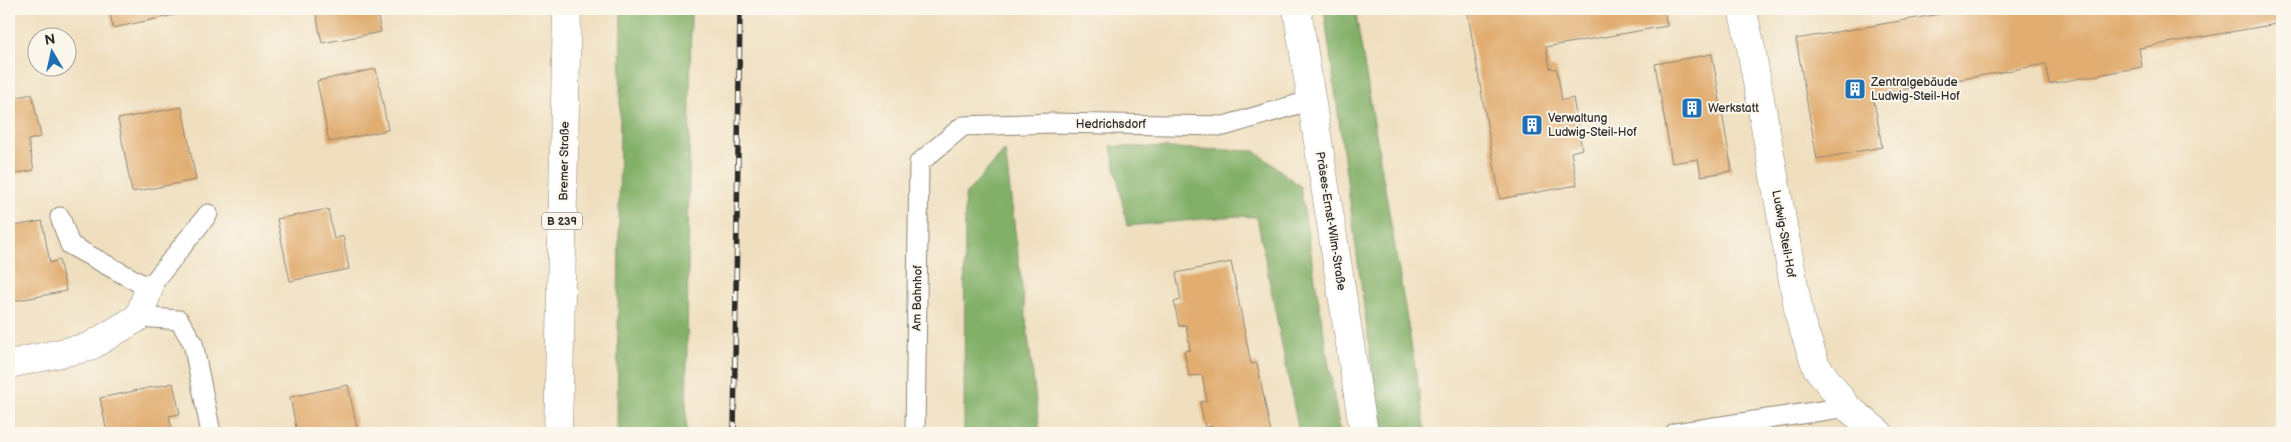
<svg xmlns="http://www.w3.org/2000/svg" width="2291" height="442" viewBox="0 0 2291 442" font-family="'Balsamiq Sans',sans-serif">
<rect width="100%" height="100%" fill="#fbf7ec"/>
<filter id="ink" filterUnits="userSpaceOnUse"><feTurbulence type="fractalNoise" baseFrequency=".02" numOctaves="2"/><feDisplacementMap in="SourceGraphic" scale="10" xChannelSelector="R" yChannelSelector="G"/><feConvolveMatrix kernelMatrix="1 2 1 2 8 2 1 2 1" color-interpolation-filters="sRGB"/></filter>
<filter id="wash" filterUnits="userSpaceOnUse"><feTurbulence type="fractalNoise" baseFrequency=".0096" numOctaves="4" result="noise"/><feDisplacementMap in="SourceGraphic" scale="20" xChannelSelector="R" yChannelSelector="G"/><feGaussianBlur stdDeviation="1.12" result="paint"/><feColorMatrix in="noise" values="0 0 0 0 0 0 0 0 0 0 0 0 0 0 0 0 0 1.4 0 .05"/><feComposite in="paint" operator="in"/></filter>
<g filter="url(#wash)">
<rect width="100%" height="100%" fill="#efdfbf"/>
<g fill="#83b069" stroke="#576e4a">
<polygon points="621,9 691,9 686,433 617,433"/>
<polygon points="1324,9 1355,9 1426,433 1381,433"/>
<polygon points="1111,146 1255,151 1300,186 1340,433 1299,433 1257,217 1237,216 1127,226"/>
<polygon points="1005,150 1040,433 964,433 965,195"/>
</g>
<g id="blocks">
<g fill="#e1ad71">
<polygon points="109,9 184,9 184,13 113,28"/>
<polygon points="315,9 376,9 381,32 322,43"/>
<polygon points="1467,9 1664,9 1667,26 1546,47 1550,68 1557,69 1562,100 1573,98 1582,149 1571,152 1577,185 1500,199"/>
<polygon points="1969,9 2282,9 2282,23 2139,48 2142,67 2049,84 2046,64 1873,95 1882,147 1817,159 1796,39"/>
<polygon points="1712,54 1732,171 1701,176 1698,159 1672,163 1655,64"/>
<polygon points="376,69 388,130 329,142 317,81"/>
<polygon points="32,94 41,137 28,140 34,170 9,175 9,99"/>
<polygon points="182,107 196,180 132,192 118,119"/>
<polygon points="328,209 334,239 343,236 349,269 290,281 277,219"/>
<polygon points="42,221 50,263 59,260 66,291 9,302 9,227"/>
<polygon points="1231,262 1251,364 1257,363 1271,433 1213,433 1211,426 1205,427 1200,402 1207,401 1202,375 1189,376 1184,351 1190,350 1186,325 1179,326 1174,302 1181,300 1176,273"/>
<polygon points="173,383 180,414 169,416 173,433 107,433 100,398"/>
<polygon points="348,385 358,433 297,433 290,397"/>
</g>
</g>
</g>
<g filter="url(#ink)">
<use href="#blocks" fill-opacity="0" stroke="#8d8575" stroke-width="1"/>
<g fill="none" stroke-linecap="round" stroke-linejoin="round">
<g stroke="#8d8575" stroke-width="21">
<g id="lane">
<polyline points="60,217 70,245 149,288 208,214"/>
<polyline points="139,317 179,320 193,343 211,433"/>
<polyline points="915,433 919,163 963,126 1052,123 1224,126 1312,100"/>
<polyline points="1675,433 1847,407"/>
</g>
</g>
<g stroke="#8d8575" stroke-width="29">
<g id="street">
<polyline points="1297,9 1364,433"/>
<polyline points="1742,9 1750,43 1800,319 1816,366 1847,407 1879,433"/>
<polyline points="9,364 89,347 139,317 149,288"/>
</g>
</g>
<g stroke="#8d8575" stroke-width="29">
<polyline id="primary" points="558,433 567,9"/>
</g>
<use href="#lane" stroke="#fff" stroke-width="19"/>
<use href="#street" stroke="#fff" stroke-width="28"/>
<use href="#primary" stroke="#fff" stroke-width="28"/>
<g stroke="#2b2b2b" stroke-width="5.5">
<polyline id="rail" points="734,433 740,9"/>
</g>
<use href="#rail" stroke="#fbf7ec" stroke-width="4" stroke-dasharray="11" stroke-linecap="butt"/>
</g>
</g>
<defs>
<g id="building-square" transform="scale(1.125)"><rect x="-9" y="-9" width="18" height="18" rx="4" fill="#1f6fb2" stroke="#fbf7ec"/><path d="M-4-6H4V6H1V3H-1V6H-4ZM-2.5-4.3h1.7v1.8h-1.7ZM.8-4.3h1.7v1.8H.8ZM-2.5-1h1.7V.8h-1.7ZM.8-1h1.7V.8H.8Z" fill="#fff"/></g>
</defs>
<g fill-rule="evenodd">
<use href="#building-square" x="1855" y="89"/>
<use href="#building-square" x="1692" y="108"/>
<use href="#building-square" x="1532" y="125"/>
</g>
<g text-anchor="middle" stroke-width="4" stroke-linejoin="round" paint-order="stroke">
<rect fill="#fbf7ec" stroke="#696865" stroke-width="1" x="542" y="212.5" width="40" height="17" rx="4"/>
<g font-size="11" font-weight="bold" fill="#2b2b2b">
<text x="562" y="225">B 239</text>
</g>
<g font-size="12" fill="#2b2b2b" stroke="#fbf7ec" text-anchor="start">
<text x="1871" y="86">Zentralgebäude<tspan x="1871" dy="14">Ludwig-Steil-Hof</tspan></text>
<text x="1708" y="112">Werkstatt</text>
<text x="1548" y="122">Verwaltung<tspan x="1548" dy="14">Ludwig-Steil-Hof</tspan></text>
</g>
<g font-size="12" fill="#2b2b2b" stroke="#fbf7ec">
<text x="1111" y="128">Hedrichsdorf</text>
<text transform="translate(564 161) rotate(-89)" y="4">Bremer Straße</text>
<text transform="translate(1331 221) rotate(81)" y="4">Präses-Ernst-Wilm-Straße</text>
<text transform="translate(1784 234) rotate(80)" y="4">Ludwig-Steil-Hof</text>
<text transform="translate(917 298) rotate(-89)" y="4">Am Bahnhof</text>
</g>
</g>
<rect width="2291" height="442" fill="none" stroke="#fbf7ec" stroke-width="30"/>
<g transform="translate(52 52) rotate(351)"><circle r="24" fill="#fbf7ec" stroke="#a8a59f"/>
<path d="M0-4L9 19L0 12L-9 19Z" fill="#1f6fb2"/>
<text y="-8" font-size="14" font-weight="bold" text-anchor="middle" fill="#2b2b2b">N</text>
</g>
</svg>
